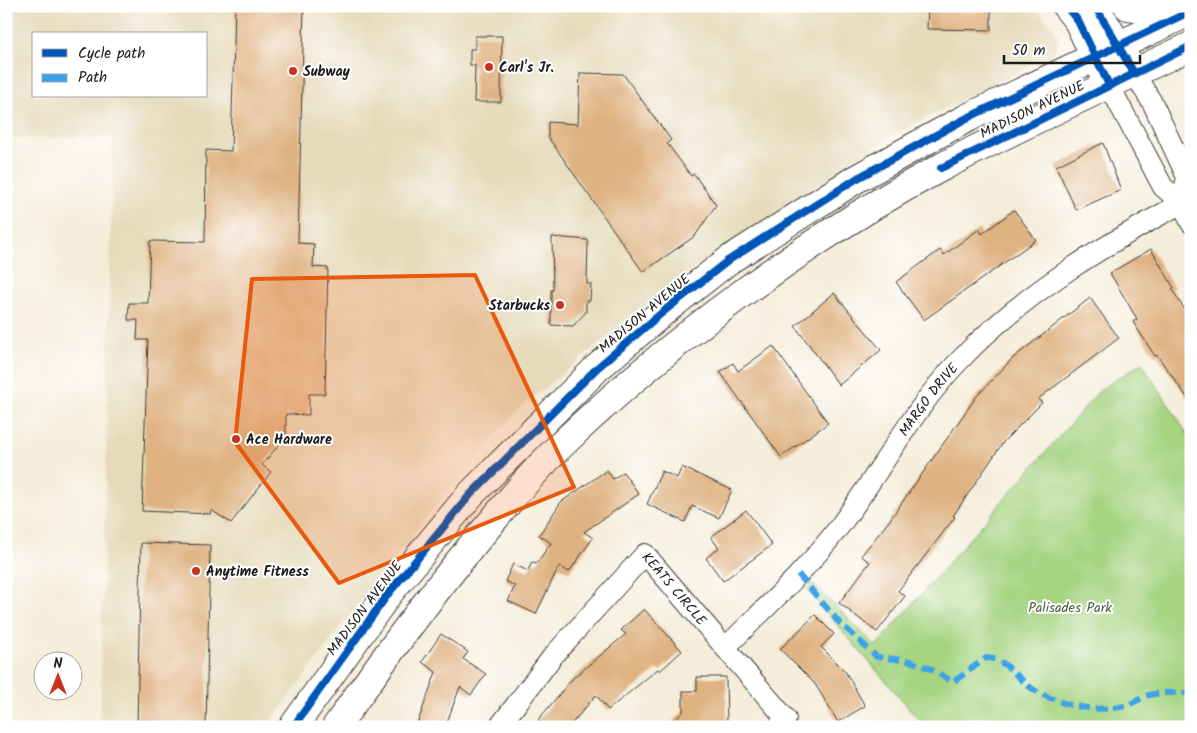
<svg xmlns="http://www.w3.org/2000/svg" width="1197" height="733" viewBox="0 0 1197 733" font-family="Kalam,sans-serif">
<rect width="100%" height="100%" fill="#fff"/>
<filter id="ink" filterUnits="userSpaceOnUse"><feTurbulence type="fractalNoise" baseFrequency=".02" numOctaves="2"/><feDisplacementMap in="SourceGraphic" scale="10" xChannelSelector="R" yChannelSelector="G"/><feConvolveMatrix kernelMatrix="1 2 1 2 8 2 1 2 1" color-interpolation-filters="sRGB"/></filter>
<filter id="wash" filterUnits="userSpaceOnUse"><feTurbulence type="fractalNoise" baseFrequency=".0096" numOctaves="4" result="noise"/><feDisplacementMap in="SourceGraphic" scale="20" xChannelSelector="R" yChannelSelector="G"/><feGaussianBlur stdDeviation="1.12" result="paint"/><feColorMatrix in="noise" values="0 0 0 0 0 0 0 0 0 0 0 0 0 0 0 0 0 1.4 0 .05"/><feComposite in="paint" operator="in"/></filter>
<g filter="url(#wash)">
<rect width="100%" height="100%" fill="#f4edd9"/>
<path fill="#e6daba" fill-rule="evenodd" d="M6 6H1034L1052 26 1058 36 1057 46 1051 55 888 138 673 283 518 410 457 478 353 611 267 727H100L113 137 6 138ZM34 34H206V96H34Z"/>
<polygon fill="#a6d481" stroke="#61784e" points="1142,363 1191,440 1191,727 917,727 921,722 807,590 812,583 876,646 1100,390"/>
<g id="blocks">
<g fill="#dfb281">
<polygon points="235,6 304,6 298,243 314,244 313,267 328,268 325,394 309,394 309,415 286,414 286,436 262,465 271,472 231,523 211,510 210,514 142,511 148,340 137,340 138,320 128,320 129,303 148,303 150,241 205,242 206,150 231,151"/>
<polygon points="928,6 991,6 991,30 927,29"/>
<polygon points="475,36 502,36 501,102 474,102 475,65 470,65 470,49 475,49"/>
<polygon points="580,73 623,74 671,140 667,143 691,176 694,174 716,205 695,236 643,272 548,137 548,122 578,124"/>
<polygon points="1103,143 1121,190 1076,210 1056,166"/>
<polygon points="1014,210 1036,240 924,320 896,282 940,250 944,255 979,229 982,234"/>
<polygon points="552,237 588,240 587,284 591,284 590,301 586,301 586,312 573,326 551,325 551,290 553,290"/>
<polygon points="1151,249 1174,288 1172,289 1191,320 1191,403 1157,355 1155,356 1133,322 1137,319 1110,273"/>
<polygon points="834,293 881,350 839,385 795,326"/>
<polygon points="1090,298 1119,338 1038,399 1042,403 1004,441 953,516 955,517 898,591 905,596 877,632 839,603 870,562 861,556 889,521 976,397 1013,358"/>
<polygon points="773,346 828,423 781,457 720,372 733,363 738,371"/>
<polygon points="682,467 732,490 719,518 692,506 685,522 647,504 662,471 677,478"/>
<polygon points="607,470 613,479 623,472 639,494 584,532 593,538 569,572 559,566 536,614 508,601 515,586 505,581 513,564 528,571 532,562 536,564 551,543 539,535 561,502"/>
<polygon points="746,510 772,545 723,581 706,558 719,548 711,537"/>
<polygon points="141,543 210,545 206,727 137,727"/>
<polygon points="644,609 682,651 660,671 658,669 608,710 596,695 569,727 546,727 538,720 573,678 626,634 621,630"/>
<polygon points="815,615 834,634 821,647 845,671 865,706 838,722 815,684 780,649"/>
<polygon points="441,634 468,652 463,659 486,674 471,695 460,687 445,727 416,727 436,672 422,662"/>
<polygon points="697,677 726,677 727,727 667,727 683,712 683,691 697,691"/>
</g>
</g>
</g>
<g filter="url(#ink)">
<use href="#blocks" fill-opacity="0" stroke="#3c3b38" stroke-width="1"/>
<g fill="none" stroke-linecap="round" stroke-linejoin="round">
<g stroke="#3c3b38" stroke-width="22">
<g id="minor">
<polyline points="1134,73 1153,104 1187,177 1182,203"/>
<polyline points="1109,85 1163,187 1182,203 1191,223"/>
<path id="s1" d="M725 648C764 609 806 571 839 527 880 473 912 410 959 361 1025 291 1108 243 1191 198"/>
<path id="s2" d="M499 727 553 656 645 554 786 719 778 727"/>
</g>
</g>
<g stroke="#3c3b38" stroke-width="30">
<g id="primary">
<polyline points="1066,6 1078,21 1103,73"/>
<polyline points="1095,6 1127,61"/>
<polyline points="1128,6 1140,8 1151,6"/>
<polyline points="293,727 388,594 470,495 597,368 664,311 729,260 856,179 965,119 1191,11"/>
<path d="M336 727C386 655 438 585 495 518 515 494 536 469 558 448 668 342 805 240 940 168 1022 124 1107 86 1191 46"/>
</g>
</g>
<use href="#minor" stroke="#fff" stroke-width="20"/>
<use href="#primary" stroke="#fff" stroke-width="28"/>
<path stroke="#3da2ea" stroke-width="6" stroke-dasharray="12 6" stroke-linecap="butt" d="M798 574 837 620 877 657 910 661 929 668 953 682 986 658C1005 658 1016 677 1030 687 1039 694 1052 699 1064 703 1082 709 1106 711 1124 706 1133 704 1140 698 1149 695 1162 692 1177 693 1191 693"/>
<g stroke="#fff" stroke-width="11">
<g id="cycleway">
<polyline points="1066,6 1078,21 1109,85"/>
<polyline points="1095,6 1134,73"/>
<polyline points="941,168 1191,46"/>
<polyline points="293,727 388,594 470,495 597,368 664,311 729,260 856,179 965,119 1191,11"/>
</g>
</g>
<use href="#cycleway" stroke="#0057b8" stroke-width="8"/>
</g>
</g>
<path fill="#e8590c" fill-opacity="0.2" stroke="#e8590c" stroke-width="4" stroke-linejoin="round" d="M475 275 574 487 339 583 235 442 252 279Z"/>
<g fill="#c8321e" stroke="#fff" stroke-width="2">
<circle cx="489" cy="67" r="5"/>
<circle cx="293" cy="71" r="5"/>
<circle cx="560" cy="305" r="5"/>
<circle cx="236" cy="439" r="5"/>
<circle cx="196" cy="571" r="5"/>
</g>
<g text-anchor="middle" stroke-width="4" stroke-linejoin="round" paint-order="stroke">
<g font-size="14" font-weight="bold" fill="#1c1c1c" stroke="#fff" text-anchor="start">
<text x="499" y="72">Carl's Jr.</text>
<text x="303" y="76">Subway</text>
<text x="550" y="310" text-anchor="end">Starbucks</text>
<text x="246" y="444">Ace Hardware</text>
<text x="206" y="576">Anytime Fitness</text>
</g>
<g font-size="14" fill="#1c1c1c" stroke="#fff">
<text transform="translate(1032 109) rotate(-26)" y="5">MADISON AVENUE</text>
<text transform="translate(644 313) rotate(-40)" y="5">MADISON AVENUE</text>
<text dy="5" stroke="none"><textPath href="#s1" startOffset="322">MARGO DRIVE</textPath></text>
<text dy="5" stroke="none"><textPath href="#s2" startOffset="272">KEATS CIRCLE</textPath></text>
<text transform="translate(364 608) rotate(-53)" y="5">MADISON AVENUE</text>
</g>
<g font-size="14" fill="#4c5c3f" stroke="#fff">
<text x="1070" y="612">Palisades Park</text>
</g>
</g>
<rect width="1197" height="733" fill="none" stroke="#fff" stroke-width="25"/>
<rect x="32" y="32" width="175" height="65" fill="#ffffff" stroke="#a4a4a4"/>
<rect x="42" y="49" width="25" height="8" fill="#0057b8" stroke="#a4a4a4"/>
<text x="78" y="58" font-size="15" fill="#1c1c1c">Cycle path</text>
<rect x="42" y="74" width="25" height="8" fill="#3da2ea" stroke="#a4a4a4"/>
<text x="78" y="82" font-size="15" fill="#1c1c1c">Path</text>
<g transform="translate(58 676)"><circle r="24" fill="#ffffff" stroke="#a4a4a4"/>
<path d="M0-4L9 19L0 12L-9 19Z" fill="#c8321e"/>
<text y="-8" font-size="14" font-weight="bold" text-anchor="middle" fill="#1c1c1c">N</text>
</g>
<path d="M1004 55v8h136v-8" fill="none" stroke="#1c1c1c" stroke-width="2.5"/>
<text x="1012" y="55" font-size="15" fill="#1c1c1c" stroke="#ffffff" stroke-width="4" paint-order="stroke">50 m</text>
</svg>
